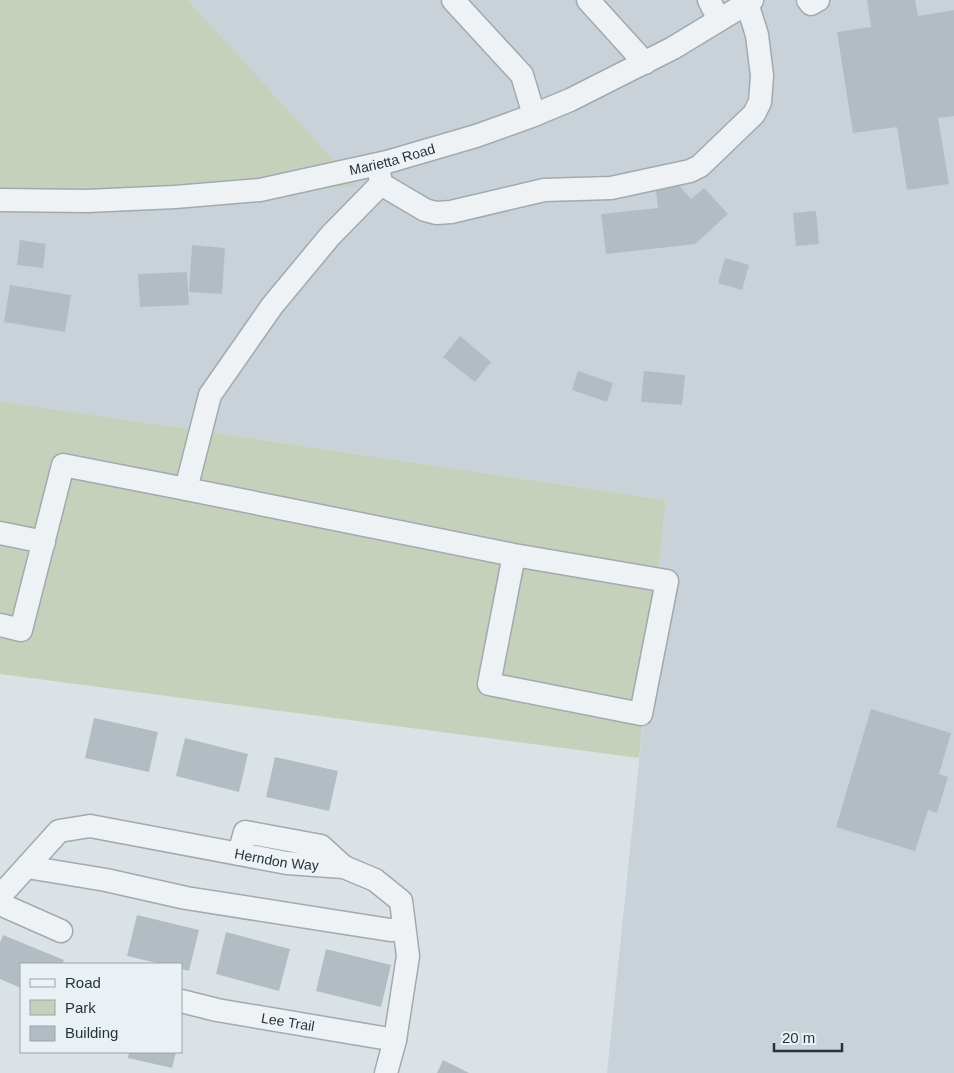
<svg xmlns="http://www.w3.org/2000/svg" width="954" height="1073" viewBox="0 0 954 1073" font-family="Arial,sans-serif">
<rect width="100%" height="100%" fill="#dbe2e6"/>
<polygon fill="#c9d2d9" points="188,0 954,0 954,1073 607,1073 666,500 0,401 0,203 356,186"/>
<g fill="#c6d1bb">
<polygon points="0,0 188,0 357,186 127,203 0,203"/>
<polygon points="0,401 666,500 639,758 0,674"/>
</g>
<g fill="#b2bdc3">
<polygon points="867,0 915,0 918,16 954,10 954,116 938,118 949,184 907,190 897,127 853,133 837,32 871,27"/>
<polygon points="674,180 691,199 704,188 728,214 695,244 606,254 601,214 658,208 655,183"/>
<polygon points="816,211 819,244 796,246 793,213"/>
<polygon points="20,240 46,244 43,268 17,265"/>
<polygon points="192,245 225,248 222,294 189,292"/>
<polygon points="725,258 749,265 742,290 718,283"/>
<polygon points="187,272 189,305 140,307 138,274"/>
<polygon points="10,285 71,295 65,332 4,322"/>
<polygon points="460,336 491,362 475,382 443,357"/>
<polygon points="578,371 613,383 607,402 572,390"/>
<polygon points="644,371 685,375 682,405 641,402"/>
<polygon points="871,709 951,733 939,774 948,777 937,813 928,810 915,851 836,827"/>
<polygon points="94,718 158,732 149,772 85,758"/>
<polygon points="185,738 248,754 239,792 176,776"/>
<polygon points="275,757 338,771 329,811 266,797"/>
<polygon points="137,915 199,930 189,971 181,969 181,964 161,964 127,956"/>
<polygon points="226,932 290,949 279,991 216,974"/>
<polygon points="3,935 64,960 62,964 21,964 21,988 0,979 0,943"/>
<polygon points="326,949 391,965 381,1007 316,991"/>
<polygon points="129,1052 176,1052 172,1068 128,1058"/>
<polygon points="443,1060 469,1073 437,1073"/>
</g>
<g fill="none" stroke-linecap="round" stroke-linejoin="round">
<g stroke="#a0aab0" stroke-width="25">
<g id="minor">
<polyline points="453,0 522,75 534,115"/>
<polyline points="588,0 645,63"/>
<polyline points="709,0 719,20"/>
<polyline points="808,0 811,4 818,0"/>
<polyline points="379,170 381,184 425,210 436,213 451,212 544,190 611,188 690,171 700,166 754,114 760,102 762,76 757,35 747,3"/>
<polyline points="381,184 330,236 272,306 210,395 186,489 514,555 667,581 641,714 489,684 514,555"/>
<path id="s1" d="M0 200 87 201 175 197 260 190 387 162 476 136 529 117 570 100 673 48 752 0"/>
<polyline points="0,533 44,542"/>
<polyline points="0,625 21,630 63,465 186,489"/>
<polyline points="239,854 245,832 321,846 344,867"/>
<polyline points="27,867 106,880 186,898 390,930 404,929"/>
<path id="s2" d="M0 896 59 831 90 826 287 863 344 867 375 880 401 901 408 956 395 1040 386 1073"/>
<polyline points="0,904 61,931"/>
<path id="s3" d="M181 1001 217 1010 395 1040"/>
</g>
</g>
<use href="#minor" stroke="#eef2f5" stroke-width="22"/>
</g>
<g text-anchor="middle" stroke-width="4.5" stroke-linejoin="round" paint-order="stroke">
<g font-size="14" fill="#24343d" stroke="#eaf1f4">
<text dy="5" stroke="none"><textPath href="#s1" startOffset="396">Marietta Road</textPath></text>
<text dy="5" stroke="none"><textPath href="#s2" startOffset="309">Herndon Way</textPath></text>
<text dy="5" stroke="none"><textPath href="#s3" startOffset="109">Lee Trail</textPath></text>
</g>
</g>
<rect x="20" y="963" width="162" height="90" fill="#eaf1f4" stroke="#9ba5ab"/>
<rect x="30" y="979" width="25" height="8" fill="#eef2f5" stroke="#9ba5ab"/>
<text x="65" y="988" font-size="15" fill="#24343d">Road</text>
<rect x="30" y="1000" width="25" height="15" fill="#c6d1bb" stroke="#9ba5ab"/>
<text x="65" y="1013" font-size="15" fill="#24343d">Park</text>
<rect x="30" y="1026" width="25" height="15" fill="#b2bdc3" stroke="#9ba5ab"/>
<text x="65" y="1038" font-size="15" fill="#24343d">Building</text>
<path d="M774 1043v8h68v-8" fill="none" stroke="#24343d" stroke-width="2.5"/>
<text x="782" y="1043" font-size="15" fill="#24343d" stroke="#eaf1f4" stroke-width="4" paint-order="stroke">20 m</text>
</svg>
